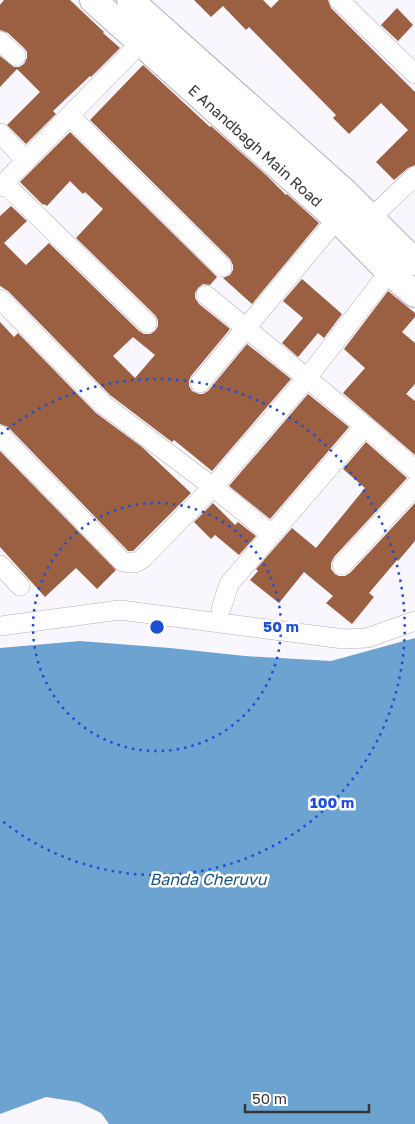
<svg xmlns="http://www.w3.org/2000/svg" width="415" height="1124" viewBox="0 0 415 1124" font-family="'Golos Text',sans-serif">
<rect width="100%" height="100%" fill="#f9f6fe"/>
<polygon fill="#6da3d0" points="415,638 415,1124 109,1124 101,1113 78,1102 46,1097 0,1114 0,648 80,641 170,648 245,656 331,661"/>
<g fill="#9a6041" fill-rule="evenodd">
<polygon points="4,0 70,0 104,32 103,33 120,48 91,77 90,76 53,111 56,114 26,144 7,125 40,92 17,69 0,87 0,56 14,67 19,67 24,64 27,58 27,52 24,48 8,33 0,30 0,5"/>
<polygon points="194,0 263,0 271,8 279,0 328,0 331,8 415,92 415,165 408,168 394,180 376,162 408,130 381,103 349,134 333,118 336,115 249,27 246,30 223,6 211,17"/>
<polygon points="397,8 413,25 398,41 381,25"/>
<polygon points="143,65 210,127 211,126 266,175 286,195 287,194 319,223 252,304 223,278 230,275 233,270 233,265 230,259 90,120"/>
<path d="M70 132 217 277 210 285 203 284 198 288 195 293V298L199 304 230 329 191 376 189 381V386L192 391 199 394H203L208 391 247 344 291 379 212 471 174 440 172 442 110 395 8 291 0 286V216L11 206 27 221 4 243 26 265 49 243 139 331 144 334H150L155 331 158 326V320L155 315 76 238 103 209 85 192 83 194 70 181 47 206 44 204 43 205 20 182ZM133 337 155 355 135 378 113 356Z"/>
<polygon points="302,279 342,314 324,338 318,333 298,357 282,343 303,318 283,301"/>
<polygon points="388,291 415,313 415,317 402,332 415,343 415,384 406,394 415,401 415,455 343,393 365,368 344,349"/>
<polygon points="0,322 14,337 18,333 96,413 142,447 191,493 133,551 128,551 8,427 0,424"/>
<polygon points="308,394 349,427 270,519 229,486"/>
<polygon points="366,442 407,478 334,557 331,563 331,569 335,574 339,576 345,576 350,573 415,503 415,541 398,561 397,560 369,593 374,597 352,624 326,603 333,596 304,572 279,603 250,580 258,571 256,569 292,528 316,548 365,488 343,469"/>
<polygon points="0,451 116,570 97,589 76,568 45,597 0,547"/>
<polygon points="213,503 235,525 238,522 256,536 239,555 215,535 211,539 194,522"/>
</g>
<g fill="none" stroke-linecap="round" stroke-linejoin="round">
<g stroke="#b4afbb" stroke-width="20">
<g id="street">
<polyline points="339,0 415,74"/>
<polyline points="0,41 16,56"/>
<polyline points="70,116 222,267"/>
<polyline points="0,133 26,161"/>
<polyline points="4,183 147,323"/>
<polyline points="0,187 149,34"/>
<polyline points="371,218 415,176"/>
<polyline points="206,295 365,426 415,470"/>
<polyline points="0,299 104,405 213,487 271,534"/>
<polyline points="200,383 337,219"/>
<polyline points="0,435 123,562 135,563 142,559 213,487 307,378 389,272"/>
<polyline points="0,565 20,586"/>
<polyline points="342,565 415,486"/>
<polyline points="221,609 229,584 365,426"/>
<polyline points="0,626 120,610 344,639 367,638 415,621"/>
</g>
</g>
<g stroke="#b4afbb" stroke-width="28">
<g id="secondary">
<polyline points="93,0 337,219 389,272 415,294"/>
<polyline points="130,0 346,193 415,262"/>
</g>
</g>
<use href="#street" stroke="#fff" stroke-width="19"/>
<use href="#secondary" stroke="#fff" stroke-width="26"/>
</g>
<g fill="none" stroke="#1d4ed8" stroke-width="2.5" stroke-dasharray="2.5 5">
<circle cx="157" cy="627" r="124"/>
<path d="M1 434A248 248 0 1 1 1 820"/>
</g>
<g text-anchor="middle" stroke-width="5" stroke-linejoin="round" paint-order="stroke">
<g font-size="15" fill="#37353a" stroke="#fff">
<text transform="translate(255 146) rotate(42)" y="5">E Anandbagh Main Road</text>
</g>
<g font-size="16" font-style="italic" fill="#175581" stroke="#fff">
<text x="208" y="885">Banda Cheruvu</text>
</g>
</g>
<circle cx="157" cy="627" r="8" fill="#1d4ed8" stroke="#fff" stroke-width="2.5"/>
<g font-size="15" text-anchor="middle" font-weight="bold" fill="#1d4ed8" stroke="#fff" stroke-width="5" stroke-linejoin="round" paint-order="stroke">
<text x="281" y="632">50 m</text>
<text x="332" y="808">100 m</text>
</g>
<path d="M245 1104v8h124v-8" fill="none" stroke="#37353a" stroke-width="2.5"/>
<text x="252" y="1104" font-size="15" fill="#37353a" stroke="#ffffff" stroke-width="4" paint-order="stroke">50 m</text>
</svg>
